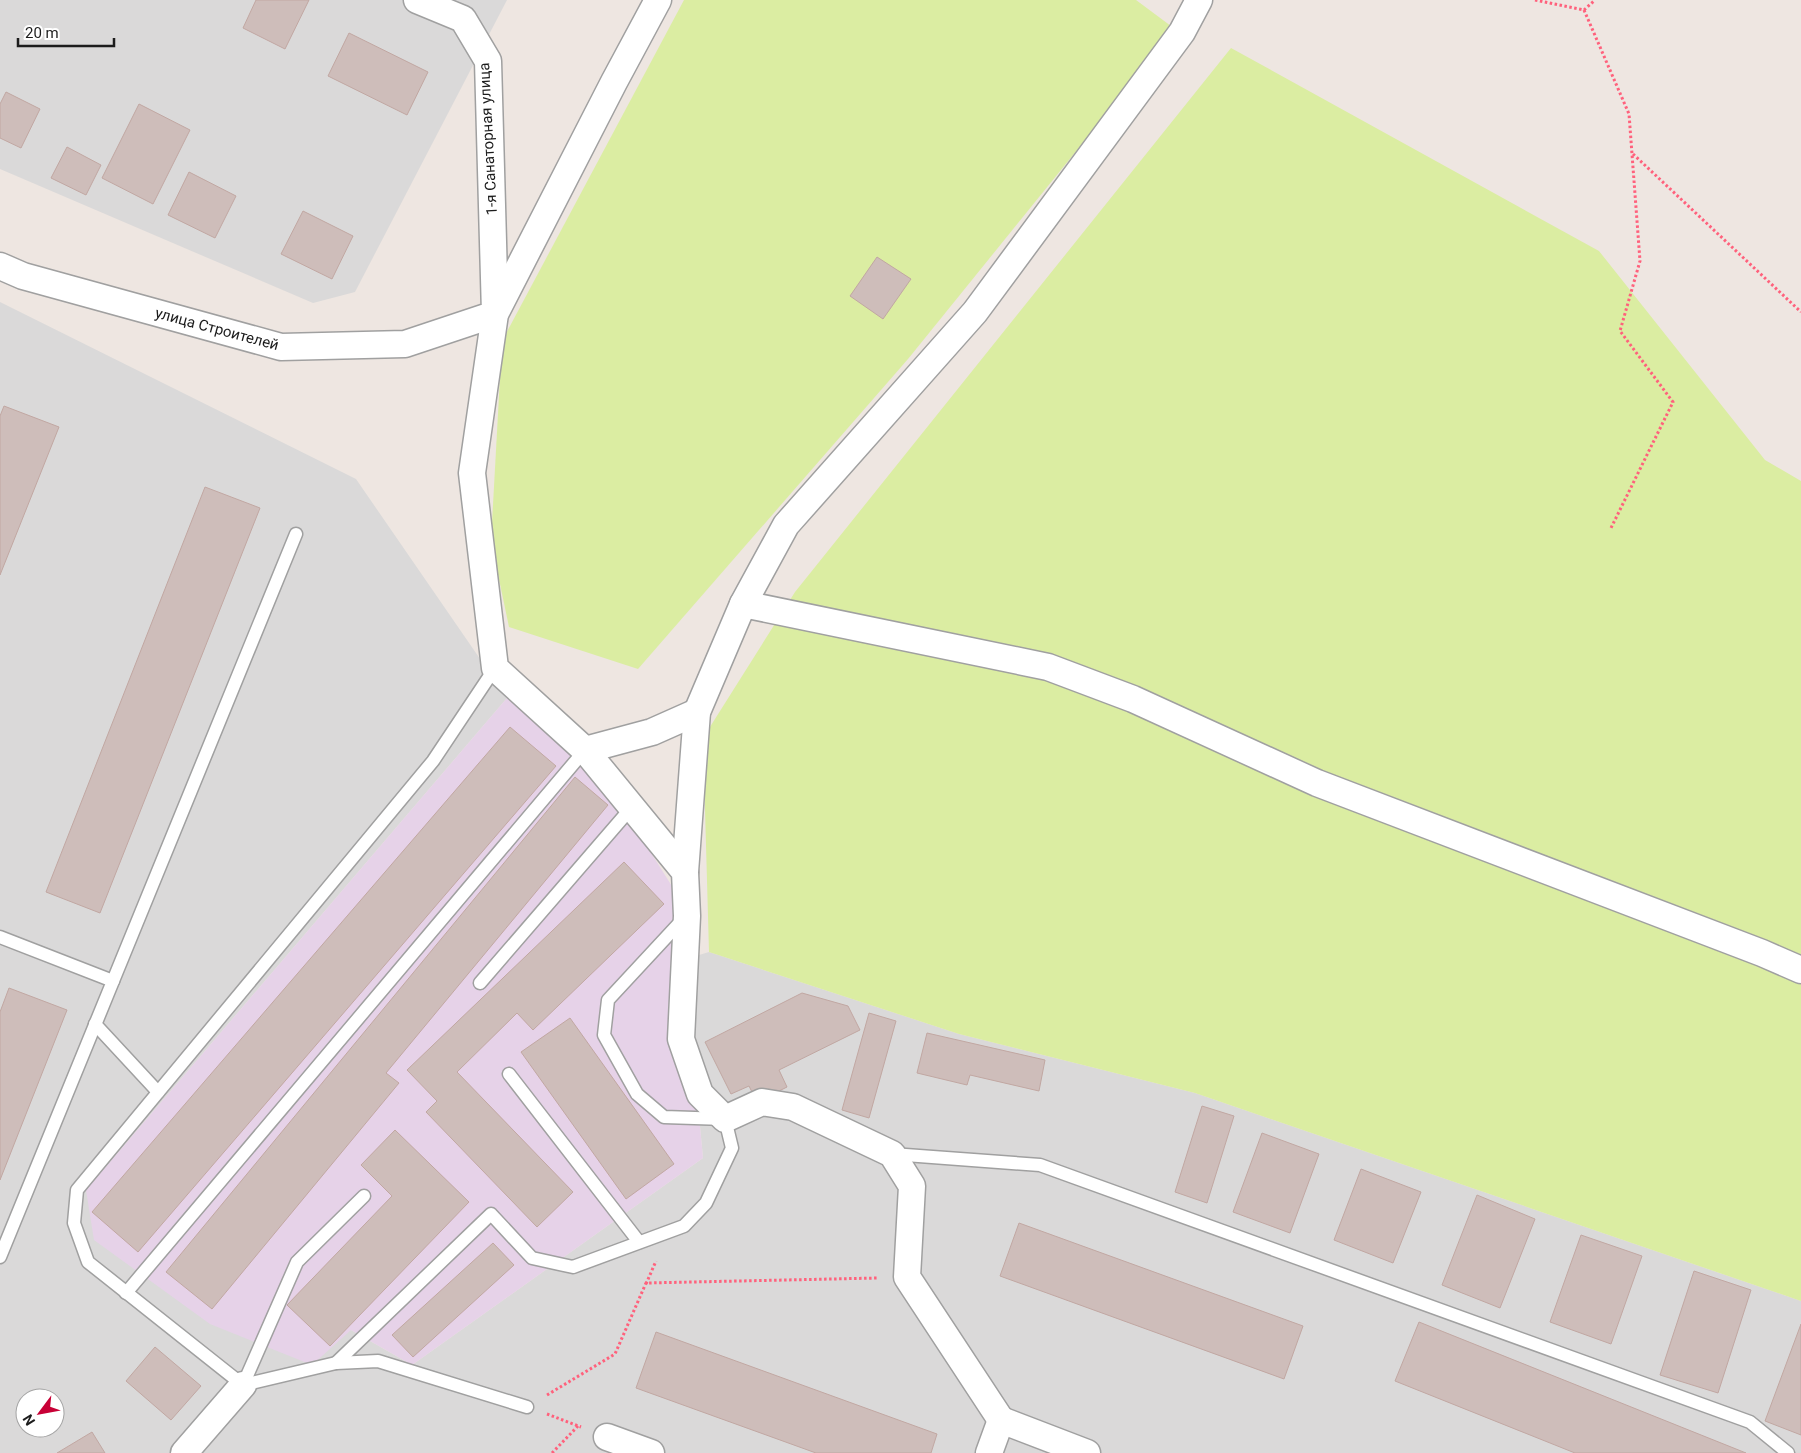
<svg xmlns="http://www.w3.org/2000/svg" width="1801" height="1453" viewBox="0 0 1801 1453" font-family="Roboto,sans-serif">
<rect width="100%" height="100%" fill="#eee6e1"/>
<g fill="#dad9d9" fill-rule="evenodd">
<polygon points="0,0 507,0 355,292 313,303 0,169"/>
<path d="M0 302 356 479 507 698 86 1190 351 1330 412 1365 703 1158 699 1116 677 1048 676 962 709 952 959 1034 1195 1093 1801 1301V1453H0ZM25 1398H55V1428H25Z"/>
</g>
<polygon fill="#e6d2e8" points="507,698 614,794 675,891 677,1048 699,1116 703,1158 412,1365 351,1330 312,1365 210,1324 94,1240 86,1190"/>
<g fill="#dbeda2">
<polygon points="684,0 1136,0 1175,29 908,359 638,669 509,627 491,541 502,341"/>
<polygon points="1231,48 1599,251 1765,460 1801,481 1801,1301 1195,1093 959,1034 709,952 703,738 795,592"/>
</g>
<g fill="#cebdba" stroke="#c1a7a2">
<polygon points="256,0 309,0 285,49 243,28"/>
<polygon points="349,33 428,72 407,115 328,76"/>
<polygon points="6,92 40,109 21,148 0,138 0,104"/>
<polygon points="139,104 190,130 153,204 102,178"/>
<polygon points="67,147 101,165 86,195 51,178"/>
<polygon points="189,172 236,196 215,238 168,215"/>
<polygon points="303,211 353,236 332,279 281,254"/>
<polygon points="877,257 911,279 883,319 850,296"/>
<polygon points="4,406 59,427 0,575 0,416"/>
<polygon points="205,487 260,508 100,913 46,892"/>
<polygon points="510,727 556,766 138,1252 92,1212"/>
<polygon points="575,777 608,805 386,1073 399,1083 212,1309 166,1272"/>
<polygon points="624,862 664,904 533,1030 517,1013 457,1072 573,1192 537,1227 426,1112 437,1101 407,1070"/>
<polygon points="9,988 67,1010 0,1180 0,1012"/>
<polygon points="802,993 848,1006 860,1030 779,1070 787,1087 757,1102 749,1086 731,1094 705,1042"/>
<polygon points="869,1013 896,1021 869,1118 842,1110"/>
<polygon points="570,1018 674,1164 626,1199 521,1052"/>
<polygon points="927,1033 1045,1060 1039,1091 970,1075 967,1085 917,1073"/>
<polygon points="1202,1106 1234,1116 1207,1203 1175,1192"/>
<polygon points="395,1130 469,1202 330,1346 287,1305 392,1196 361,1165"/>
<polygon points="1262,1133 1319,1154 1290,1233 1233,1212"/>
<polygon points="1361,1169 1421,1192 1393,1263 1334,1240"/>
<polygon points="1477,1195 1535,1219 1500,1308 1442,1285"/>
<polygon points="1019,1223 1303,1326 1284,1379 1000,1276"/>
<polygon points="1581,1235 1642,1256 1611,1344 1550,1322"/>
<polygon points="493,1243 514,1265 413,1357 392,1335"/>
<polygon points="1694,1271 1751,1290 1718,1393 1660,1375"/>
<polygon points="1419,1322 1746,1453 1575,1453 1395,1381"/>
<polygon points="1801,1324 1801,1435 1765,1421"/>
<polygon points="656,1332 937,1434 931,1453 816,1453 636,1388"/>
<polygon points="155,1347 201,1386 171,1420 126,1381"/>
<polygon points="92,1432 105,1453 57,1453"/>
</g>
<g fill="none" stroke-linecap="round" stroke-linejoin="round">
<g stroke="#a0a0a0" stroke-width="15">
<g id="service">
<polyline points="0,937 113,981 0,1257"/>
<polyline points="113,981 296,534"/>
<polyline points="480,983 632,807"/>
<polyline points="95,1024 158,1092"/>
<polyline points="509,1074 639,1242"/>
<polyline points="892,1154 1040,1165 1750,1422 1788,1453"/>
<polyline points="126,1293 585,750"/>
<polyline points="336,1363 491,1214 532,1258 573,1267 684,1226 706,1203 732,1148 725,1119 664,1117 637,1094 604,1035 608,1000 685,917"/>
<polyline points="243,1385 88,1262 74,1223 77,1190 433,761 495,668"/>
<polyline points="243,1385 336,1363 378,1361 527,1407"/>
<polyline points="243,1385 297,1262 364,1196"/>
</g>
</g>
<g stroke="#a0a0a0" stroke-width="29">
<g id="minor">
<polyline points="658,0 614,82 495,314 472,473 495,668 585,750 685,872 687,916 681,1039 700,1094 725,1119 762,1102 793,1107 892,1154 912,1186 907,1277 1001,1420"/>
<polyline points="0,266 23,276 281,347 405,344 495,314 488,61 463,19 417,0"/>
<polyline points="743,604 1048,667 1133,699 1317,783 1762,953 1801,970"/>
<polyline points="585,750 652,732 697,712"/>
<polyline points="685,872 697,712 743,604 786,525 975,312 1182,32 1199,0"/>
<polyline points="1001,1420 1087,1453"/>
<polyline points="607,1437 651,1453"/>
<polyline points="184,1453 243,1385"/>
<polyline points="989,1453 1001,1420"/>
</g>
</g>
<g stroke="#ff617c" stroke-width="3" stroke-dasharray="2.5 2.5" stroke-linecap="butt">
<polyline points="1535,0 1584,10 1595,0"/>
<polyline points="1584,10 1629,114 1640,261 1620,331 1673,402 1611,528"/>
<polyline points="1633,154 1801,312"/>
<polyline points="646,1284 656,1261"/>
<polyline points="547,1395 615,1354 646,1283 878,1278"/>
<polyline points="547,1414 581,1427"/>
<polyline points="552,1453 578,1426"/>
</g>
<use href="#service" stroke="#fff" stroke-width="12"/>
<use href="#minor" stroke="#fff" stroke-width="26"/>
</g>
<g text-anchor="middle" stroke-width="5" stroke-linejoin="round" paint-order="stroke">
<g font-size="15" fill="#1c1c1c" stroke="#fff">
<text transform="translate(488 139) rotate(-93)" y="5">1-я Санаторная улица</text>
<text transform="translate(217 329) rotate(15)" y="5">улица Строителей</text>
</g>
</g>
<g transform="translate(40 1413) rotate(238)"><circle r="24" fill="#ffffff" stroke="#a4a4a4"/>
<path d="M0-4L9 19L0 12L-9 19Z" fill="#c80036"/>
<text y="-8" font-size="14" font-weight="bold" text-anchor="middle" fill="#1c1c1c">N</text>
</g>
<path d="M18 38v8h96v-8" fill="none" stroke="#1c1c1c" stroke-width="2.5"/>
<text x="25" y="38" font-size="15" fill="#1c1c1c" stroke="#ffffff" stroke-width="4" paint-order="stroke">20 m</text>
</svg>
